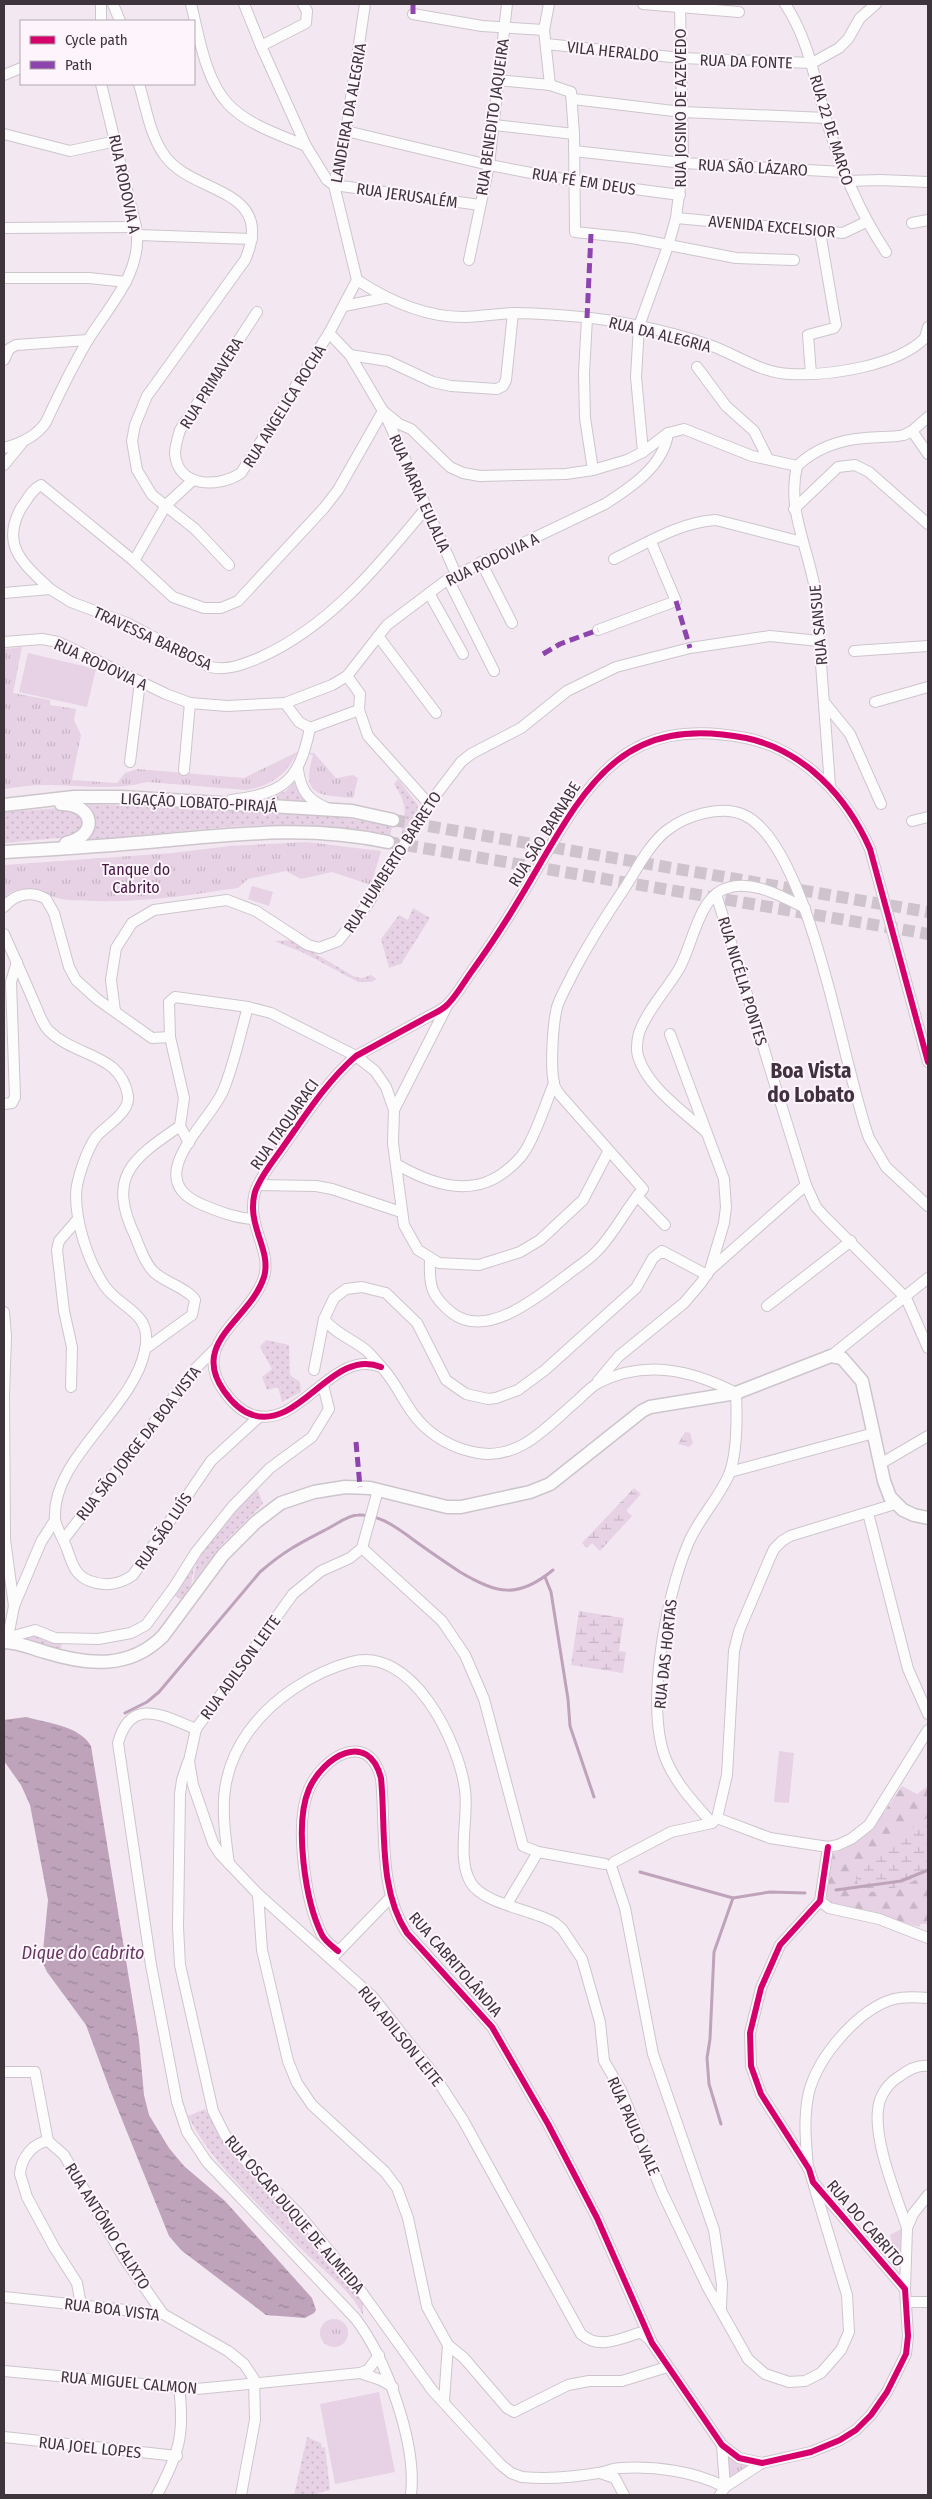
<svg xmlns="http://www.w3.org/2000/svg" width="932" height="2499" viewBox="0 0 932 2499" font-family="'Fira Sans Condensed',sans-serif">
<defs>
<pattern id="grass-dots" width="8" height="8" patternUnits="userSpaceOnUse" patternTransform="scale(1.25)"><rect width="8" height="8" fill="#e6d2e4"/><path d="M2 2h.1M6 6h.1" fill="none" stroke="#c6b5c4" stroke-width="1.8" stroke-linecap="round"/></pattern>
<pattern id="forest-firs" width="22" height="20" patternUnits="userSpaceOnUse" patternTransform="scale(1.25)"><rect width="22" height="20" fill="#e6d2e4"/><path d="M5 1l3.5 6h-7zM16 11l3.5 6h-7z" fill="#c6b5c4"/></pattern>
<pattern id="wetland-marsh" width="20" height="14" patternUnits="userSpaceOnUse" patternTransform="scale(1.25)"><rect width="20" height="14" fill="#e6d2e4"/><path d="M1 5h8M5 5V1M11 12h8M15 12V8" fill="none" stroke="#c6b5c4"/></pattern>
<pattern id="park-tufts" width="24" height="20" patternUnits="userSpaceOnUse" patternTransform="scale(1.25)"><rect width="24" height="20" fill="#e6d2e4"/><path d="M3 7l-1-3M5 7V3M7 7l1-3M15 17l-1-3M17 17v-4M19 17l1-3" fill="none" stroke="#c6b5c4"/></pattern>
<pattern id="water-ripples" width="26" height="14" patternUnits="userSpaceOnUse" patternTransform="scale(1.25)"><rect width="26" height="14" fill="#bea3bb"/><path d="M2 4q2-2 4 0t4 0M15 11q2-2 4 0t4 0" fill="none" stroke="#9c8699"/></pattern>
</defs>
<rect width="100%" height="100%" fill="#f3e8f2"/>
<g fill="url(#grass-dots)">
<path d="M398 779 418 805 417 813 404 837H401C405 810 409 808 394 784Z"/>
<polygon points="294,782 300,795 306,801 268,799 286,791"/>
<path d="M88 804 328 815 392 826 390 837C291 812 188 832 88 841 98 829 98 816 88 804Z"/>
<polygon points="61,808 78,813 82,822 80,830 69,837 4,843 4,812"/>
<polygon points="413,908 430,918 401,964 389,968 381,939 399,915 408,920"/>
<polygon points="292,940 355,977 362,978 371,975 377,979 371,982 358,982 304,953 274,941"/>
<polygon points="266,1340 289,1345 290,1375 300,1382 301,1392 282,1402 278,1387 267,1390 262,1377 272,1369 260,1347"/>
<polygon points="257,1488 263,1504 224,1542 193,1582 198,1551"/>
<polygon points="196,1555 191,1585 182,1600 174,1595"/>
<polygon points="32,1634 52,1641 62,1642 61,1650 26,1639"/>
<path d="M205 2109C229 2153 259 2181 292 2217 316 2244 339 2271 363 2299V2315C351 2292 331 2277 312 2259 294 2243 278 2225 261 2208 233 2179 206 2152 188 2116Z"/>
<polygon points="307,2437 321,2443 322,2448 325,2447 330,2490 312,2495 294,2495"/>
</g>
<path fill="url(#forest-firs)" d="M902 1786 917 1794 928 1786V1924H920V1927L830 1903 826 1896 833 1853C866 1845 884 1812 902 1786Z"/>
<g fill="url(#wetland-marsh)">
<polygon points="685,1432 690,1433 693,1443 689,1447 678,1444"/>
<polygon points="634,1488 641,1494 626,1511 632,1516 600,1551 592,1543 587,1548 582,1543"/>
<polygon points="579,1611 624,1618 619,1651 626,1652 623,1673 571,1665"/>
<polygon points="928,1817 928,1874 903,1886 861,1894 856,1878 859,1867"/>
</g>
<g fill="url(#park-tufts)">
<path d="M22 647 13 693 50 700V705L76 709 74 720 81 735 72 780 117 783 125 773 137 769 244 778 297 752 314 753 336 778 353 775 358 778 353 798C317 795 301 796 313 755L297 753C286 776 270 786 246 790L147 782C113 791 81 785 46 785 32 785 18 787 4 789V649Z"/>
<path d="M307 842 381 851 371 885 332 872 301 879 286 871 248 879 238 888C189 895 142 903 92 901 82 900 71 901 61 899 41 895 22 880 4 898V865L172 853 230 846Z"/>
<circle cx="334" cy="2333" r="14"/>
<polygon points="726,2454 738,2462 751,2465 727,2480"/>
</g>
<g fill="#e6d2e4">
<polygon points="28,653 96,669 87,707 19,692"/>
<polygon points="252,886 273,892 269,906 248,899"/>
<polygon points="779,1751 794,1753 789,1803 774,1802"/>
<polygon points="901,2229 904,2252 895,2255 890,2235"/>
<polygon points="379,2392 395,2472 335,2484 320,2404"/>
</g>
<path fill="url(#water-ripples)" d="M26 1717C47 1723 80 1726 91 1746L139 2040 144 2095 149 2115 169 2148 184 2166 225 2201 312 2298 316 2310 314 2313 305 2318 266 2315 181 2250 169 2236 110 2090 86 2025 47 1972 42 1961 48 1900 30 1805 21 1785 4 1761V1720Z"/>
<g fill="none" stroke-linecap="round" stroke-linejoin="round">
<g stroke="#bea3bb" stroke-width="3">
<polyline points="545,1577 551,1592 568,1699 570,1726 594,1797"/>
<path d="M125 1713 147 1702 159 1692 260 1572C284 1551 300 1543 327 1529 337 1524 348 1515 358 1515 377 1514 393 1525 407 1535 424 1548 442 1560 460 1572 497 1594 518 1599 553 1570"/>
<polyline points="640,1872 733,1898 770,1892 805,1893"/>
<polyline points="836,1890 901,1881 928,1870"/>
<polyline points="721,2124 709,2084 707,2058 710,2039 714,1952 733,1898"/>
</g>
<g stroke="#cfc4ce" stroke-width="12" stroke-dasharray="12 6" stroke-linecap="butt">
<polyline points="393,820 928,912"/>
<polyline points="388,842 928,934"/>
</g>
<g stroke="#cdc5cc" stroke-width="12">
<g id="minor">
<polyline points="113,4 120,21"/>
<path d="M191 4C199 36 205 79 228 104 248 125 280 135 306 146L261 46 244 4"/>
<polyline points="549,4 544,30 550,85"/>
<polyline points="643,4 739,12"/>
<path d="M785 4C808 38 815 80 826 119 841 167 858 210 886 252"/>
<polyline points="413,14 482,26 544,30"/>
<polyline points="101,21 101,4"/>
<polyline points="546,44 681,58 812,63 839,48 848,39 860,18 876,4"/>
<polyline points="261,46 306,23 307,11 303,4"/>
<polyline points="4,75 21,68"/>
<polyline points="497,80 550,85 571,92 574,134 575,232 632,238 736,258 794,260"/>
<path d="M139 84C146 107 150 136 165 156 193 195 277 187 245 260L147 396 135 425 132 441 137 470 152 495 195 529 229 565"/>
<polyline points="573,99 682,112 826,118"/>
<polyline points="494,125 574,134"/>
<polyline points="346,131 489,165 574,181 680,195"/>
<polyline points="4,134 70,151 116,141"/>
<polyline points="306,146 327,180 334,185 480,205"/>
<polyline points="574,151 683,163 843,172"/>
<polyline points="846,181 881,180 928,182"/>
<polyline points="676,218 843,233 866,222"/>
<polyline points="912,223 928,220"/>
<polyline points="4,228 136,227"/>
<polyline points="138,235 252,239"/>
<polyline points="469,260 489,165 507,4"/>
<polyline points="4,278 89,278 126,282"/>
<path d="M357 280C389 301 424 317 463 317 480 317 498 313 515 313 556 314 599 317 639 326 664 331 689 338 712 346 739 356 761 373 790 374 830 376 897 366 925 338"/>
<polyline points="357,280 334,185 346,131 365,4"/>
<polyline points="344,306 384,298"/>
<path d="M257 312 180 430C178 437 175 446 175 454 178 488 219 488 241 473L329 333 357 280"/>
<polyline points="587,318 584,373 585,418 593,470"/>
<path d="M329 333 350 355 383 411 399 424 411 429 450 467 463 473 480 476 566 474 593 470 627 460 643 452 668 433 684 429 752 456 797 466C816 448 839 440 865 438 878 436 891 438 904 435L912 431 928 417"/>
<polyline points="925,338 928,327"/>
<polyline points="350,355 388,361 433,382 451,386 497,389 503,386 506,380 513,313"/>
<polyline points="4,360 9,349 16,345 88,340"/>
<polyline points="697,367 726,406 754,431 768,459"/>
<polyline points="811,374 808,335 834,328 836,325 820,232"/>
<polyline points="385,414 456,574"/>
<polyline points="912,431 928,454"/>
<path d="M4 448C19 444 37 436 46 422 59 394 72 367 88 340 109 306 144 271 136 227L101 84"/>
<polyline points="643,452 636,377 639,326 668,246 676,218 683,163 680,4"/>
<polyline points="4,465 22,443"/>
<path d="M797 466C786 511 810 551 816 595L830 786"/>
<polyline points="794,509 838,467 855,465 869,472 928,524"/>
<path d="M614 559C647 543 680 522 716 520L802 542"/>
<polyline points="134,561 166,505 193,480"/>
<polyline points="481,562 512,623"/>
<polyline points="448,579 494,671"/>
<path d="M50 589C24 564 0 546 21 508 27 500 32 489 41 485L134 561 173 597 204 608H221L238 601 324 508 338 490 383 411"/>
<path d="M4 593 50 589 71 602 127 623 210 667C229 671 244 664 261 657 330 626 379 565 426 508"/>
<polyline points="429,593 463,654"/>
<polyline points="598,630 676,601 651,542"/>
<polyline points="378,636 436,713"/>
<path d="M4 642 42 639 58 642 166 694 190 703 227 706 285 703 332 685 347 676 387 625 448 579 605 504C630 488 664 466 668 433"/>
<polyline points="854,651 928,646"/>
<polyline points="347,676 360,694 359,710 368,736 429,804"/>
<polyline points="824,702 850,734 881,804"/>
<polyline points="875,702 928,687"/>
<polyline points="285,703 299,722 310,728 359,710"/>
<polyline points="130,762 140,682"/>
<polyline points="184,770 190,703"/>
<path d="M298 770C301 791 308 800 327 808"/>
<path d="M231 800C285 793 299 781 310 728"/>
<polyline points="912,821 928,817"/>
<polyline points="716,894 806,1185 816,1207 825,1217 906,1298 928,1348"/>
<path d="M4 907C15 893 32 891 46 899L54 913 69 967 76 980 97 999 152 1038 170 1037"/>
<path d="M4 934C14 956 24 979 34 1002 38 1011 42 1024 49 1031 77 1058 121 1053 128 1096 130 1113 105 1126 96 1137 87 1149 76 1181 76 1195 76 1224 88 1261 104 1285 121 1310 153 1311 145 1350 134 1408 51 1459 55 1519 56 1528 64 1540 67 1549 72 1563 75 1576 90 1581 105 1587 121 1584 133 1575L211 1461 259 1417"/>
<path d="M248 1007C240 1034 234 1065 223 1091 208 1125 139 1179 203 1205 220 1212 235 1218 254 1219"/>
<polyline points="115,1011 111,980 116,948 132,923 154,910 227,900 256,911 308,945 319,948 338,941 367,905 429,804 461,762 471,754 521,728 567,691 616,667 690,648 770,636 819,641"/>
<polyline points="4,1104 12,1103 15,1097 11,982 17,962"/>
<polyline points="394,1110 447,1006"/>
<path d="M706 1132C683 1111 647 1087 638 1056 636 1049 637 1041 639 1033 646 1012 667 989 679 969 692 946 698 902 722 890 749 877 781 896 805 908"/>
<polyline points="189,1143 180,1126 184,1098 170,1037 169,1002 175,997 248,1007 271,1013 356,1056 375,1071 386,1087 394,1110 393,1143 404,1225 418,1250 439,1263 479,1265 520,1252 540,1240 583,1200 608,1152"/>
<path d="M396 1164C431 1184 472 1199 507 1170 516 1163 524 1155 529 1144 539 1125 546 1103 554 1083"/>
<polyline points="258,1185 316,1186 332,1189 401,1212"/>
<polyline points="637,1196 665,1225"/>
<path d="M430 1260C429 1286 431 1296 452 1313 487 1340 539 1296 567 1275 577 1267 589 1260 597 1251 615 1233 626 1208 643 1189L561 1096C558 1092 554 1087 554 1083 550 1066 553 1024 557 1007 561 995 568 984 573 973 589 943 607 914 626 886 638 867 649 845 666 831 685 816 721 804 744 815 810 845 843 1068 869 1138L886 1167 928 1206"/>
<polyline points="711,1269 806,1185"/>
<path d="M707 1275 662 1251 653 1258 636 1288 545 1370 518 1390 496 1398 488 1399 466 1394 446 1380 417 1323 386 1293 362 1287 346 1289 334 1298 324 1319C334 1333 354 1340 367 1351 373 1357 379 1364 385 1371 400 1389 408 1413 427 1429 441 1441 460 1450 478 1453 521 1460 548 1425 578 1400 584 1394 591 1387 598 1383 645 1359 692 1370 736 1393 737 1415 737 1451 730 1472 721 1496 698 1519 688 1544 666 1596 644 1709 667 1762 677 1785 695 1804 712 1823"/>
<polyline points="767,1306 851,1241"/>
<polyline points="4,1312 6,1336 4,1395 5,1540 14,1606 7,1642"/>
<path d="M145 1349 192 1315 195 1300C190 1290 165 1282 155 1273 145 1264 140 1248 135 1236 106 1175 134 1158 180 1126"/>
<polyline points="831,1356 928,1278"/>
<path d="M381 1367C333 1347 300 1430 253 1415 242 1412 231 1401 224 1391 189 1342 251 1319 264 1277 271 1253 252 1231 253 1207 253 1200 254 1192 258 1185 264 1172 274 1160 283 1147 305 1116 327 1081 356 1056 378 1044 400 1032 422 1020 430 1015 442 1011 448 1004 457 995 464 982 472 971 496 938 517 904 537 869 590 778 627 715 746 738 804 750 847 797 870 849L928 1062"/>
<polyline points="314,1370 324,1319"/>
<polyline points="598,1381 619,1356 684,1303 701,1283 710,1270 724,1223 726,1207 724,1179 670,1034"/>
<polyline points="71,1387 72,1347 64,1311 57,1250 59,1241 78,1219"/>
<polyline points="880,1464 928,1436"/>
<polyline points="730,1472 874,1433"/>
<path d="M378 1490 362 1548 350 1558 321 1571 293 1594 196 1729 189 1761 193 1785 213 1843 220 1854 258 1894 372 1996 432 2072 463 2120 581 2334C599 2350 619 2339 639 2333L643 2334 650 2340"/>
<polyline points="868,1513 908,1669 928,1714"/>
<polyline points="64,1539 196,1368 214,1350"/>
<polyline points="362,1548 442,1621 465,1655 484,1699 523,1846 538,1852 605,1864"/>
<polyline points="14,1606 41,1542 55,1520"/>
<polyline points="7,1638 35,1630 55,1638 98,1639 131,1633 146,1625 174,1587 196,1552 232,1507 270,1468 312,1437 329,1409 323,1385"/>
<path d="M196 1729C165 1717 131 1695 118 1743L151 1965 177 2102 187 2132 207 2162 355 2318C386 2358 417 2443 411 2495"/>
<path d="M188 1762 182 1780 180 1794 178 1927 180 1965 213 2111 225 2135 246 2161 298 2213 350 2276 432 2390 500 2464 511 2473 522 2477C546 2479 575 2477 598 2473 606 2472 613 2468 620 2468 655 2466 694 2471 725 2487L762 2463"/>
<polyline points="717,1818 727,1775 734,1651 739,1631 769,1560 774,1549 782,1541 790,1536 895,1504"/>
<polyline points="614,1862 671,1832 712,1823 717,1818 770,1838 828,1847 838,1845 851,1839 869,1825 928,1730"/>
<path d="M229 1864C222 1813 217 1775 249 1731 272 1699 313 1672 351 1662 412 1645 459 1742 465 1790 469 1817 456 1859 471 1883 485 1905 532 1909 555 1923L562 1929 582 1959 600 2022 604 2061 621 2090 662 2192 707 2286 748 2359 765 2374 789 2382 805 2381 821 2373 841 2350 849 2332 847 2295 814 2186"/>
<polyline points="612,1869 625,1908 653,2054 714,2230 722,2284 721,2308"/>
<polyline points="258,1894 262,1950 288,2061 297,2083 312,2105 385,2172 397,2188 408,2218 427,2307 448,2345 464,2358 507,2408 514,2412 568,2385 589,2381 622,2381 667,2367"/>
<polyline points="820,1901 829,1908 879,1919 928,1938"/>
<polyline points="507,1904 538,1852"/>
<path d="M338 1951C332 1946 325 1941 322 1935 305 1901 294 1824 309 1789 323 1757 368 1729 381 1778 386 1828 378 1889 407 1933L492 2027 548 2124 597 2218 652 2343 722 2445 739 2458 762 2463 811 2452 840 2440 856 2430 871 2415 887 2392 906 2354 908 2336 905 2289 813 2182 809 2169 761 2094 751 2066 750 2033 761 1988 780 1945 820 1901 828 1847"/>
<polyline points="334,1956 391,1897"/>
<polyline points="4,2072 35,2072 48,2141"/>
<polyline points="48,2141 64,2155 124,2258 163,2314"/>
<path d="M48 2141C33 2143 21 2158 20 2174L27 2197 54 2247 77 2283 81 2305"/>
<path d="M808 2168C806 2144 803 2117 809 2092 818 2057 858 2009 894 1999 905 1996 917 1997 928 1998"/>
<path d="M907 2228C897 2197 874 2143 878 2110 879 2096 888 2083 900 2076 908 2070 918 2065 928 2066"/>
<polyline points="905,2289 907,2228 913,2214 928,2195"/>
<polyline points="4,2297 163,2314 228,2351 244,2364 254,2379 255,2420 241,2495"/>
<polyline points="906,2302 928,2302"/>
<polyline points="4,2371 197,2389 360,2373 368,2370 379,2355"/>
<polyline points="360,2373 381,2380 393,2387"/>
<polyline points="444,2401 448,2345"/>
<polyline points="4,2437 177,2456"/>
<polyline points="600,2473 615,2478 624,2495"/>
<path d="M157 2495C179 2453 185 2435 179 2387"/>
<polyline points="720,2495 725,2487 722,2445"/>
</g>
</g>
<g stroke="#cdc5cc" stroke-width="15">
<g id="major">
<path d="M61 804C95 804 99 836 66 843"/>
<polyline points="4,805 74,797 121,797 352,811 393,820"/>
<path d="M4 852C56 849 107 846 159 841 238 834 309 825 388 842"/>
<path d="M4 1642C18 1642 31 1648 45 1652 87 1665 129 1670 163 1636L223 1555 256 1522 281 1503 314 1492 345 1487 370 1488 447 1507H461L530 1492 550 1484 642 1411 650 1407 736 1393 831 1356 842 1358 862 1381 884 1481 890 1497 903 1510 914 1515 928 1518"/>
</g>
</g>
<use href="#minor" stroke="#fdfcfd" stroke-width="10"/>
<use href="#major" stroke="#fdfcfd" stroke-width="12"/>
<g stroke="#8e44ad" stroke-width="5" stroke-dasharray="10 5" stroke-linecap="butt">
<polyline points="413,14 413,4"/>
<polyline points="587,318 591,234"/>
<polyline points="676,601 690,648"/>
<polyline points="543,654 560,644 598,630"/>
<polyline points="356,1442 360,1487"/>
</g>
<g stroke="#fdf4fc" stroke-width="9">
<g id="cycleway">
<path d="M381 1367C333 1347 300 1430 253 1415 242 1412 231 1401 224 1391 189 1342 251 1319 264 1277 271 1253 252 1231 253 1207 253 1200 254 1192 258 1185 264 1172 274 1160 283 1147 305 1116 327 1081 356 1056 378 1044 400 1032 422 1020 430 1015 442 1011 448 1004 457 995 464 982 472 971 496 938 517 904 537 869 590 778 627 715 746 738 804 750 847 797 870 849L928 1062"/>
<path d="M338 1951C332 1946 325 1941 322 1935 305 1901 294 1824 309 1789 323 1757 368 1729 381 1778 386 1828 378 1889 407 1933L492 2027 548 2124 597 2218 652 2343 722 2445 739 2458 762 2463 811 2452 840 2440 856 2430 871 2415 887 2392 906 2354 908 2336 905 2289 813 2182 809 2169 761 2094 751 2066 750 2033 761 1988 780 1945 820 1901 828 1847"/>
</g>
</g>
<use href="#cycleway" stroke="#d6006c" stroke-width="6"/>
</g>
<g text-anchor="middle" stroke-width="4" stroke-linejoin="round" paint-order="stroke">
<g font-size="16" fill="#3e353c" stroke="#fdf4fc">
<text transform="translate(613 51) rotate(6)" y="6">VILA HERALDO</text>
<text transform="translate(746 61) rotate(2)" y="6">RUA DA FONTE</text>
<text transform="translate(680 108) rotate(-90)" y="6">RUA JOSINO DE AZEVEDO</text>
<text transform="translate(348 113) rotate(-80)" y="6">LANDEIRA DA ALEGRIA</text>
<text transform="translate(492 117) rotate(-82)" y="6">RUA BENEDITO JAQUEIRA</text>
<text transform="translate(832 130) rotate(73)" y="6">RUA 22 DE MARCO</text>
<text transform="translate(753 167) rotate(3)" y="6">RUA SÃO LÁZARO</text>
<text transform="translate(584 181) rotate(9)" y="6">RUA FÉ EM DEUS</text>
<text transform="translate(125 184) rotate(78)" y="6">RUA RODOVIA A</text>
<text transform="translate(407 195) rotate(8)" y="6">RUA JERUSALÉM</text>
<text transform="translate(772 226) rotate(5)" y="6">AVENIDA EXCELSIOR</text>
<text transform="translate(660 334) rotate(14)" y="6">RUA DA ALEGRIA</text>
<text transform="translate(211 383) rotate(-58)" y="6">RUA PRIMAVERA</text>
<text transform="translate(284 406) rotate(-58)" y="6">RUA ANGELICA ROCHA</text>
<text transform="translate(420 493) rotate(66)" y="6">RUA MARIA EULALIA</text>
<text transform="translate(492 559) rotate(-26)" y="6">RUA RODOVIA A</text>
<text transform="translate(818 625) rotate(-95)" y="6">RUA SANSUE</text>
<text transform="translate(153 638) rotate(25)" y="6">TRAVESSA BARBOSA</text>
<text transform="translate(101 664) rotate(25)" y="6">RUA RODOVIA A</text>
<text transform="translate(199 802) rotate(3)" y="6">LIGAÇÃO LOBATO-PIRAJÁ</text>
<text transform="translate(544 834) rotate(-58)" y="6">RUA SÃO BARNABE</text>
<text transform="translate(392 862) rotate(-57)" y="6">RUA HUMBERTO BARRETO</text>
<text transform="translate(743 981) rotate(73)" y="6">RUA NICÉLIA PONTES</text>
<text transform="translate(284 1124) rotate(-55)" y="6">RUA ITAQUARACI</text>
<text transform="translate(138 1443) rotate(-52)" y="6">RUA SÃO JORGE DA BOA VISTA</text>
<text transform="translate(163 1531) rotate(-56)" y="6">RUA SÃO LUÍS</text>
<text transform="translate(665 1654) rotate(-84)" y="6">RUA DAS HORTAS</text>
<text transform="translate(240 1667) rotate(-54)" y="6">RUA ADILSON LEITE</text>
<text transform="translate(456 1964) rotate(49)" y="6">RUA CABRITOLÂNDIA</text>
<text transform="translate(401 2036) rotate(51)" y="6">RUA ADILSON LEITE</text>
<text transform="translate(634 2126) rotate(66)" y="6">RUA PAULO VALE</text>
<text transform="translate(295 2214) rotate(49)" y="6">RUA OSCAR DUQUE DE ALMEIDA</text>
<text transform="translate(866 2223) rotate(49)" y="6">RUA DO CABRITO</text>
<text transform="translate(108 2226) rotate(58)" y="6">RUA ANTÔNIO CALIXTO</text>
<text transform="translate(112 2309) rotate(7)" y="6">RUA BOA VISTA</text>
<text transform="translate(129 2382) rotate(5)" y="6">RUA MIGUEL CALMON</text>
<text transform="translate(90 2447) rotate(6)" y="6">RUA JOEL LOPES</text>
</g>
<g font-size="16" fill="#451841" stroke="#fdf4fc">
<text x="136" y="875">Tanque do<tspan x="136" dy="18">Cabrito</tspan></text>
</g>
<g font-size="18" font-style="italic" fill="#64355f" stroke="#fdf4fc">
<text x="83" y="1959">Dique do Cabrito</text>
</g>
<g font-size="21" font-weight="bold" fill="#41303e" stroke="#fdf4fc">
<text x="811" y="1078">Boa Vista<tspan x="811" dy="24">do Lobato</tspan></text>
</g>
</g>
<rect width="932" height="2499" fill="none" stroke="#3e353c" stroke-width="10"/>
<rect x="20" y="20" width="175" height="65" fill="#fdf4fc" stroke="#b1a8af"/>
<rect x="30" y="36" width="25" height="8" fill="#d6006c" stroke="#b1a8af"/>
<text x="65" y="45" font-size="15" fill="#3e353c">Cycle path</text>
<rect x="30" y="61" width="25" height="8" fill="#8e44ad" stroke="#b1a8af"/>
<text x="65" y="70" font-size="15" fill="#3e353c">Path</text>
</svg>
